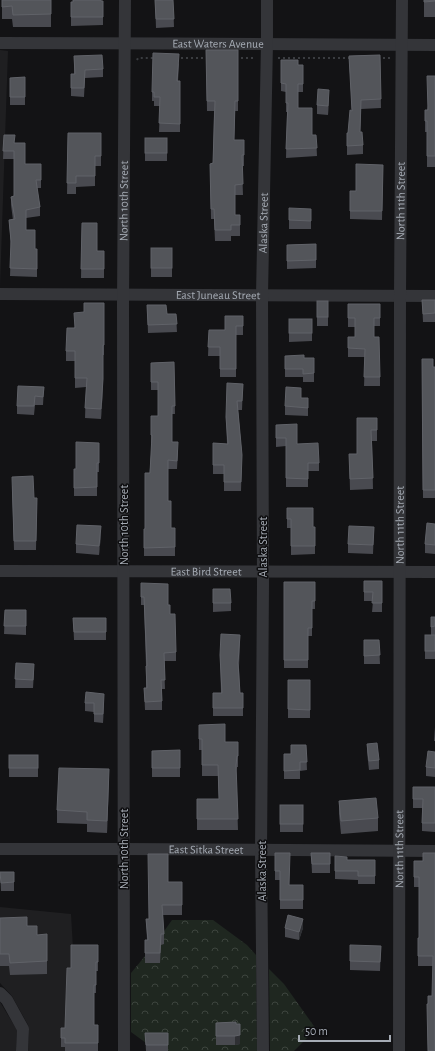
<svg xmlns="http://www.w3.org/2000/svg" width="435" height="1051" viewBox="0 0 435 1051" font-family="'Alegreya Sans',sans-serif">
<defs>
<pattern id="forest-crowns" width="20" height="18" patternUnits="userSpaceOnUse"><rect width="20" height="18" fill="#1f2720"/><path d="M2 6a3 3 0 1 1 6 0M12 15a3 3 0 1 1 6 0" fill="none" stroke="#3d443e"/></pattern>
</defs>
<rect width="100%" height="100%" fill="#131315"/>
<g fill="#1f1f21">
<polygon points="0,50 8,51 0,287"/>
<polygon points="0,907 71,914 79,1051 28,1051 29,1029 28,1025 12,996 0,983"/>
<polygon points="0,1002 17,1030 16,1051 0,1051"/>
</g>
<g fill="url(#forest-crowns)">
<polygon points="172,920 213,920 247,945 256,955 257,1051 157,1051 131,1032 131,973 155,944"/>
<polygon points="269,969 284,984 316,1029 294,1051 270,1051"/>
</g>
<g fill="none" stroke-linecap="round" stroke-linejoin="round">
<g stroke="#3a3c40" stroke-width="2" stroke-dasharray="2 3" stroke-linecap="butt">
<polyline points="176,58 207,58"/>
<polyline points="236,58 253,58"/>
<polyline points="278,58 350,58"/>
<polyline points="378,58 390,58"/>
<polyline points="137,60 138,58 155,58"/>
</g>
<g stroke="#343539" stroke-width="12">
<path id="s1" d="M0 43C145 44 290 43 435 45"/>
<path id="s2" d="M0 294 435 296"/>
<path id="s3" d="M0 571 435 572"/>
<path id="s4" d="M0 849H125L435 851"/>
<polyline points="0,993 7,1000 23,1029 22,1051"/>
<path id="s5" d="M124 1051 123 305 125 0"/>
<path id="s6" d="M263 1051 261 851 263 585 262 295 267 43V0"/>
<path id="s7" d="M399 1051 400 296 402 0"/>
</g>
</g>
<g fill="#494a50">
<polygon points="2,0 51,0 51,27 13,27 12,19 2,19"/>
<polygon points="155,0 173,0 174,27 156,28"/>
<rect x="424" y="0" width="11" height="17"/>
<polygon points="103,1 103,25 71,26 71,2"/>
<polygon points="206,50 238,50 238,111 235,111 234,140 244,140 244,166 242,166 243,195 235,195 235,215 240,215 240,236 231,236 231,241 215,241 214,219 211,219 210,164 213,163 214,111 207,111"/>
<polygon points="380,55 381,108 361,109 360,132 363,145 363,154 347,155 347,133 348,133 352,110 349,56"/>
<polygon points="74,56 103,69 103,77 85,78 84,97 71,96 71,74 74,74"/>
<polygon points="281,60 298,65 303,65 303,92 298,92 298,108 312,135 316,135 317,156 286,158 287,112 286,112 286,92 281,91"/>
<polygon points="179,63 178,81 180,81 180,132 159,132 160,106 154,106 154,101 152,101 152,92"/>
<polygon points="435,76 435,167 427,167 427,132 425,132 425,110 427,110"/>
<polygon points="25,77 25,105 10,105 10,78"/>
<polygon points="329,99 328,115 317,114 317,105"/>
<polygon points="68,133 101,133 101,166 95,166 95,186 76,187 76,194 67,194"/>
<polygon points="4,135 15,143 25,164 41,164 41,188 37,188 40,207 40,216 26,218 26,230 35,249 37,258 37,277 10,276 11,247 9,220 13,220 11,205 11,197 14,196 14,159 3,159"/>
<rect x="145" y="138" width="22" height="23"/>
<polygon points="383,165 382,220 350,219 350,191 356,191"/>
<polygon points="311,209 311,229 289,229 289,220"/>
<polygon points="82,223 97,251 104,251 104,278 81,278"/>
<polygon points="316,244 316,268 287,269 287,245"/>
<rect x="151" y="248" width="21" height="29"/>
<polygon points="422,300 435,300 435,322 423,322"/>
<rect x="317" y="301" width="11" height="25"/>
<polygon points="104,303 104,355 103,355 103,389 101,419 85,418 86,387 75,388 75,361 66,361 66,351 74,328 84,312"/>
<polygon points="348,304 380,304 380,326 374,326 374,337 380,377 380,386 364,386 365,357 348,357 348,337 355,337 355,327 348,327"/>
<polygon points="147,305 167,314 176,314 177,332 148,333"/>
<polygon points="243,316 243,335 236,335 236,377 220,377 220,356 208,356 209,330 225,330"/>
<polygon points="289,319 312,333 312,341 289,342"/>
<polygon points="285,356 304,358 314,358 314,382 303,382 303,377 285,377"/>
<polygon points="422,359 433,367 435,367 435,498 423,498"/>
<polygon points="174,362 175,414 172,414 172,442 178,451 177,469 168,469 168,501 171,528 175,528 175,556 144,556 144,529 145,529 152,443 151,443 151,416 158,416 158,390 151,390 151,363"/>
<polygon points="243,384 242,410 238,410 242,455 241,491 224,491 224,474 213,474 213,443 227,444 226,417"/>
<polygon points="44,387 43,405 35,405 34,415 17,414 17,406"/>
<polygon points="301,398 308,407 308,416 285,415 285,406"/>
<polygon points="377,418 377,441 372,441 373,489 350,490 349,454 357,454"/>
<polygon points="276,425 297,444 319,463 319,471 308,471 308,487 286,487 286,446 276,447"/>
<polygon points="99,443 99,472 97,472 97,496 74,496 74,469 76,469"/>
<polygon points="12,486 34,498 37,498 36,550 14,550"/>
<polygon points="287,508 313,527 315,527 315,554 291,555 291,528 287,528"/>
<polygon points="435,524 435,554 425,553 425,544"/>
<polygon points="374,527 373,554 348,553 348,544"/>
<polygon points="101,535 99,555 76,553 76,544"/>
<polygon points="364,581 382,581 382,612 372,612 373,601 364,601"/>
<polygon points="284,582 315,582 315,609 312,609 312,636 308,636 308,668 284,668"/>
<polygon points="141,583 168,605 176,652 176,661 164,661 165,689 162,689 162,710 145,710 144,688 146,688 146,666 144,605 141,605"/>
<polygon points="213,589 231,603 231,611 213,612"/>
<polygon points="5,610 26,610 26,635 4,634"/>
<rect x="431" y="617" width="4" height="18"/>
<polygon points="73,618 106,618 106,640 74,640"/>
<rect x="425" y="635" width="10" height="24"/>
<polygon points="364,640 379,640 380,664 364,664"/>
<polygon points="240,644 239,667 240,693 243,693 243,716 213,716 213,693 221,693 220,655"/>
<polygon points="16,663 34,673 33,688 15,688"/>
<rect x="288" y="680" width="22" height="38"/>
<polygon points="104,702 103,723 94,722 94,712 85,711 85,703"/>
<polygon points="199,725 225,742 238,742 238,767 237,767 236,771 238,830 197,830 197,799 219,799 218,776 202,776 202,750 199,750"/>
<polygon points="435,727 435,741 434,741"/>
<polygon points="367,744 379,760 379,769 369,770 367,752"/>
<polygon points="306,745 307,770 300,771 300,779 284,779 284,754 291,754"/>
<polygon points="180,750 180,777 152,777 152,751"/>
<polygon points="435,752 435,777 426,776 426,767"/>
<rect x="9" y="755" width="29" height="22"/>
<polygon points="109,782 107,833 87,832 87,824 57,823 57,810"/>
<polygon points="413,787 435,787 435,832 422,831 422,808 413,808"/>
<polygon points="339,801 378,818 378,831 341,834 339,814"/>
<rect x="280" y="805" width="23" height="27"/>
<polygon points="275,853 289,885 303,885 303,909 280,909 280,880 275,880"/>
<polygon points="311,853 330,853 330,873 312,873"/>
<polygon points="435,853 435,1051 428,1051 427,1004 428,1004 432,996 433,966 418,966 418,938 419,938 419,887 414,887 414,861 423,861"/>
<polygon points="335,856 347,860 375,860 375,884 358,884 358,880 335,879"/>
<polygon points="0,872 14,872 14,891 1,891"/>
<polygon points="168,882 182,882 182,915 163,915 164,934 164,944 161,945 160,963 145,963 145,940 147,940 146,919 149,919"/>
<polygon points="0,918 27,926 37,935 47,961 47,974 10,975 9,966 0,966"/>
<polygon points="285,928 303,928 299,940 285,937"/>
<polygon points="98,945 98,971 96,971 96,993 94,993 94,1025 98,1025 98,1051 65,1051 65,1047 61,1047 61,1028 65,1028 71,968"/>
<polygon points="381,946 380,971 350,970 350,961"/>
<polygon points="236,1022 240,1044 235,1045 216,1045 216,1023"/>
<polygon points="145,1033 168,1033 168,1051 146,1051"/>
</g>
<g fill="#2f3034">
<polygon points="329,90 329,99 328,115 328,106"/>
<polygon points="103,379 103,389 101,419 101,409"/>
<polygon points="101,526 101,535 99,555 99,546"/>
<polygon points="240,635 240,644 238,671 238,663"/>
<polygon points="104,694 104,702 103,723 103,714"/>
<polygon points="109,769 109,782 107,833 107,821"/>
<polygon points="303,919 303,928 299,940 299,932"/>
<polygon points="240,1035 240,1044 235,1045 235,1036"/>
</g>
<g fill="#53555a" stroke="#606268">
<polygon points="2,0 51,0 51,14 13,15 12,6 2,7"/>
<polygon points="73,0 101,0 101,1 103,1 103,17 71,17 71,2 73,2"/>
<polygon points="155,0 173,0 174,19 156,19"/>
<polygon points="424,0 435,0 435,1 424,2"/>
<polygon points="206,50 238,50 238,101 235,101 234,140 244,140 244,155 242,155 243,184 235,185 235,215 240,215 240,225 231,225 231,230 215,230 214,209 211,209 210,164 213,163 215,101 207,101"/>
<polygon points="153,53 179,54 177,81 180,81 180,124 159,123 160,97 154,97 154,92 152,92"/>
<polygon points="102,55 103,69 85,70 84,88 71,88 71,74 75,74 74,56"/>
<polygon points="380,55 381,99 361,100 360,132 362,132 363,145 347,146 347,133 348,133 350,110 352,111 349,56"/>
<polygon points="281,60 298,60 298,65 303,65 303,84 298,84 298,108 312,108 312,135 316,135 317,148 286,149 288,103 286,103 286,84 281,83"/>
<polygon points="427,76 435,76 435,156 427,156 427,121 425,121 425,110 428,110"/>
<polygon points="25,77 25,97 10,97 10,78"/>
<polygon points="318,89 329,90 328,106 317,105"/>
<polygon points="68,133 101,133 101,156 95,156 95,176 76,176 76,183 67,183"/>
<polygon points="4,135 15,135 14,143 25,143 25,164 41,164 41,180 36,180 40,207 26,210 26,230 35,230 35,249 37,249 37,269 10,268 11,241 9,220 15,219 11,197 14,196 14,151 3,151"/>
<rect x="145" y="138" width="22" height="15"/>
<polygon points="356,164 383,165 382,211 350,211 350,191 356,191"/>
<polygon points="289,208 311,209 311,221 289,220"/>
<polygon points="82,223 97,223 97,251 104,251 104,269 81,269"/>
<polygon points="316,244 316,260 287,261 287,245"/>
<rect x="151" y="248" width="21" height="20"/>
<polygon points="422,300 435,300 435,313 423,314"/>
<rect x="317" y="301" width="11" height="16"/>
<polygon points="84,303 104,303 104,345 103,345 103,379 101,409 85,408 87,378 75,378 75,351 66,351 67,328 75,328 74,313 84,312"/>
<polygon points="348,304 380,304 380,318 374,318 374,337 379,337 380,377 364,377 365,349 348,348 348,337 355,337 355,318 348,318"/>
<polygon points="147,305 166,305 167,314 176,314 177,324 148,325"/>
<polygon points="225,316 243,316 243,326 236,326 236,369 220,369 220,347 208,347 209,330 225,330"/>
<rect x="289" y="319" width="23" height="14"/>
<polygon points="304,355 304,358 314,358 314,373 303,374 303,369 285,369 285,356"/>
<polygon points="422,359 433,359 433,367 435,367 435,490 423,490"/>
<polygon points="174,362 175,406 172,406 172,442 178,442 177,461 168,460 168,501 171,501 171,528 175,528 175,547 144,548 144,529 145,529 145,473 150,473 152,435 151,435 151,416 158,416 158,382 151,382 151,363"/>
<polygon points="227,383 243,384 242,401 237,401 242,455 241,482 224,482 224,465 213,465 213,443 228,444 226,417"/>
<polygon points="18,386 44,387 43,397 35,396 34,406 17,406"/>
<polygon points="286,387 301,388 301,398 308,398 308,408 285,406"/>
<polygon points="357,418 377,418 377,430 371,430 373,478 350,479 349,454 357,454"/>
<polygon points="297,424 297,444 318,443 319,463 308,463 308,479 286,478 286,438 276,438 276,425"/>
<polygon points="76,442 99,443 99,463 97,463 97,487 74,488 74,469 76,469"/>
<polygon points="33,476 34,498 37,498 36,541 14,541 12,477"/>
<polygon points="287,508 313,508 313,527 315,527 315,546 291,546 291,519 287,519"/>
<polygon points="427,523 435,524 435,545 425,544"/>
<polygon points="77,525 101,526 99,546 76,544"/>
<polygon points="349,526 374,527 373,545 348,544"/>
<polygon points="364,581 382,581 382,603 372,603 373,592 364,592"/>
<polygon points="284,582 315,582 315,601 312,601 312,628 308,628 308,660 284,660"/>
<polygon points="141,583 168,584 168,605 170,605 170,614 175,614 176,652 164,653 165,680 161,680 162,701 145,702 144,688 147,688 146,666 147,666 144,597 141,597"/>
<polygon points="213,589 230,589 231,603 213,603"/>
<polygon points="5,610 26,610 26,626 4,626"/>
<polygon points="431,617 435,617 435,626 431,627"/>
<polygon points="73,618 106,618 106,632 74,632"/>
<polygon points="221,634 240,635 238,663 240,693 243,693 243,708 213,708 213,693 222,693 220,655"/>
<rect x="425" y="635" width="10" height="16"/>
<polygon points="364,640 379,640 380,655 364,656"/>
<polygon points="16,663 34,664 33,680 15,679"/>
<polygon points="288,680 310,680 310,710 288,709"/>
<polygon points="86,692 104,694 103,714 94,714 94,703 85,703"/>
<polygon points="225,724 225,742 238,742 238,756 237,756 236,765 238,819 197,819 197,799 219,799 218,765 202,765 202,739 199,739 199,725"/>
<polygon points="377,743 379,760 369,761 367,744"/>
<polygon points="291,745 306,745 307,762 300,762 300,770 284,771 284,754 291,754"/>
<polygon points="180,750 180,768 152,768 152,751"/>
<polygon points="428,751 435,752 435,768 426,767"/>
<rect x="9" y="755" width="29" height="13"/>
<polygon points="59,768 109,769 107,821 87,820 87,812 57,810"/>
<polygon points="413,787 435,787 435,823 422,823 423,799 413,799"/>
<polygon points="376,798 378,818 341,821 339,801"/>
<rect x="280" y="805" width="23" height="19"/>
<polygon points="275,853 290,853 289,885 303,885 303,900 280,900 280,871 275,871"/>
<polygon points="311,853 330,853 330,864 312,864"/>
<polygon points="423,853 435,853 435,1051 428,1051 427,1004 428,1004 428,996 432,996 433,956 418,956 418,938 419,938 419,877 414,877 414,861 423,861"/>
<polygon points="148,854 168,854 168,882 182,882 182,905 162,905 164,934 161,934 160,953 145,953 145,940 148,940 146,919 149,919"/>
<polygon points="335,856 347,857 347,860 375,860 375,876 358,876 358,871 335,871"/>
<polygon points="0,872 14,872 14,882 1,883"/>
<polygon points="288,915 303,919 299,932 285,928"/>
<polygon points="27,917 27,926 37,926 37,935 47,934 47,961 10,963 9,954 0,954 0,918"/>
<polygon points="71,945 98,945 98,962 96,962 96,985 94,985 94,1025 98,1025 98,1043 65,1043 65,1038 61,1038 61,1028 65,1028 67,968 71,968"/>
<polygon points="350,945 381,946 380,962 350,961"/>
<polygon points="236,1022 236,1024 240,1024 240,1035 235,1036 216,1036 216,1023"/>
<polygon points="145,1033 168,1033 168,1045 146,1045"/>
</g>
<g text-anchor="middle" stroke-width="3" stroke-linejoin="round" paint-order="stroke">
<g font-size="12" fill="#a5abb4" stroke="#0e0e10">
<text dy="4" stroke="none"><textPath href="#s1" startOffset="218">East Waters Avenue</textPath></text>
<text dy="4" stroke="none"><textPath href="#s7" startOffset="850">North 11th Street</textPath></text>
<text dy="4" stroke="none"><textPath href="#s5" startOffset="850">North 10th Street</textPath></text>
<text dy="4" stroke="none"><textPath href="#s6" startOffset="828">Alaska Street</textPath></text>
<text dy="4" stroke="none"><textPath href="#s2" startOffset="218">East Juneau Street</textPath></text>
<text transform="translate(124 525) rotate(-90)" y="4">North 10th Street</text>
<text dy="4" stroke="none"><textPath href="#s7" startOffset="526">North 11th Street</textPath></text>
<text transform="translate(263 547) rotate(-90)" y="4">Alaska Street</text>
<text dy="4" stroke="none"><textPath href="#s3" startOffset="206">East Bird Street</textPath></text>
<text transform="translate(124 849) rotate(-90)" y="4">North 10th Street</text>
<text dy="4" stroke="none"><textPath href="#s7" startOffset="202">North 11th Street</textPath></text>
<text dy="4" stroke="none"><textPath href="#s4" startOffset="206">East Sitka Street</textPath></text>
<text transform="translate(262 871) rotate(-90)" y="4">Alaska Street</text>
</g>
</g>
<path d="M299 1035v6h91v-6" fill="none" stroke="#a5abb4" stroke-width="2"/>
<text x="305" y="1035" font-size="12" fill="#a5abb4" stroke="#0e0e10" stroke-width="3" paint-order="stroke">50 m</text>
</svg>
